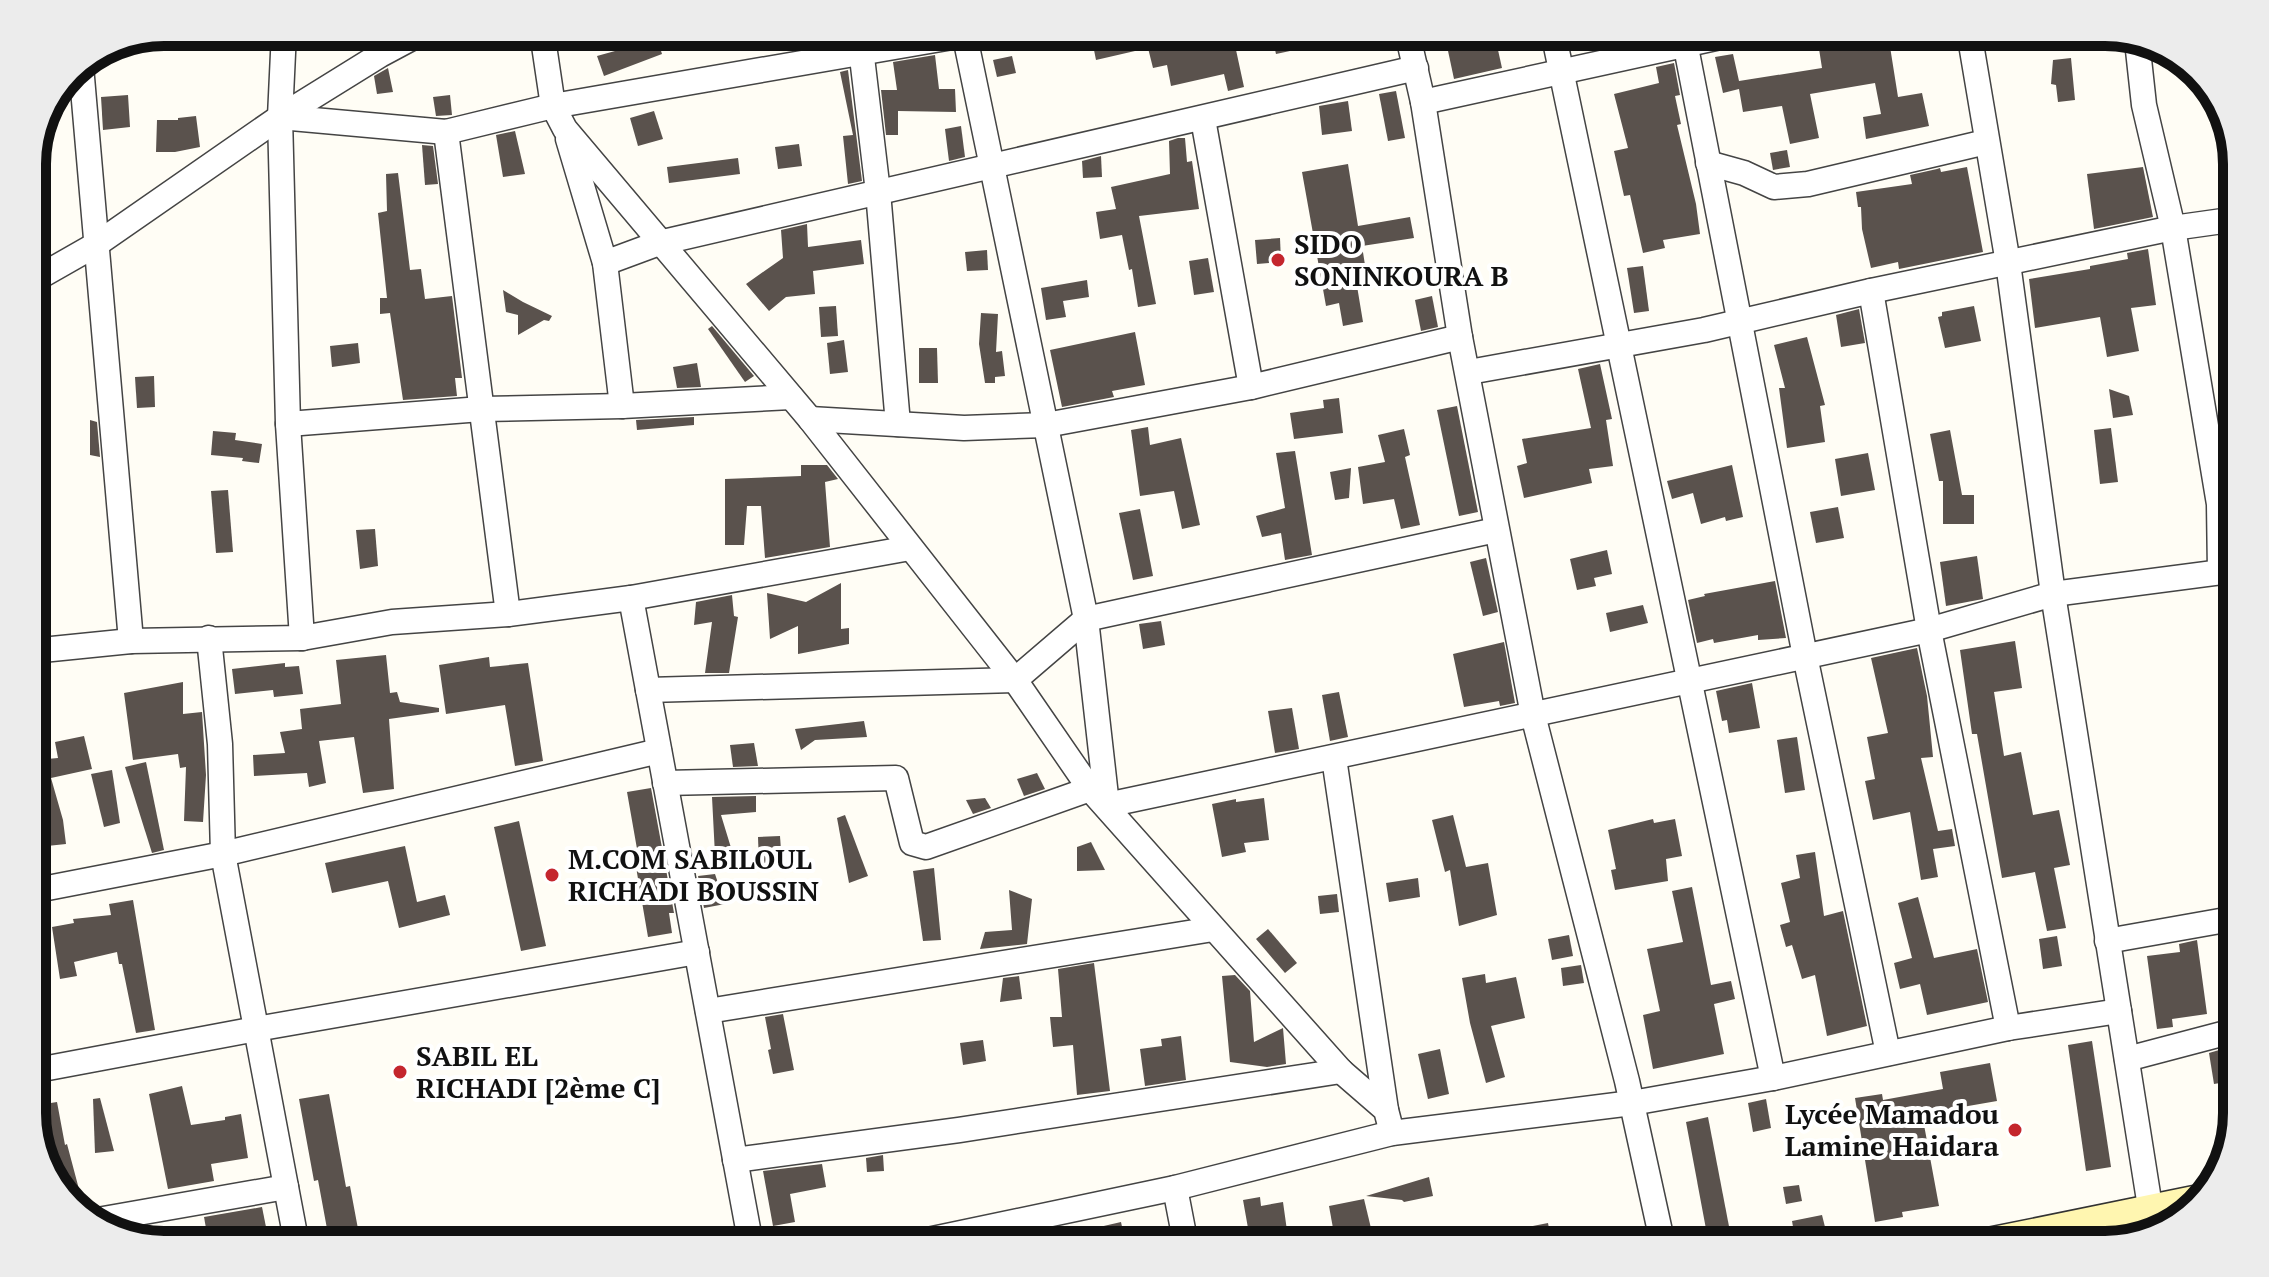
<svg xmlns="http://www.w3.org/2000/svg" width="2269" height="1277" viewBox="0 0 2269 1277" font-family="'PT Serif',serif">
<rect width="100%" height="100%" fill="#fffdf5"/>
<g fill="#5a524d">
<polygon points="655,32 662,54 604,76 597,56 615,51 614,48"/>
<polygon points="1128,32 1211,32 1213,41 1233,36 1244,87 1228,91 1224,74 1171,86 1167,65 1153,68 1148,48 1096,60 1092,40"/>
<polygon points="1271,32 1345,32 1346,39 1276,54"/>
<polygon points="1444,32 1494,32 1502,68 1454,79"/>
<polygon points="1842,32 1844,41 1888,34 1898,97 1922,93 1929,126 1866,139 1863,117 1881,114 1875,83 1810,94 1819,138 1790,144 1782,106 1743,112 1739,89 1723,93 1715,57 1733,54 1739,81 1822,68 1817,36"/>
<polygon points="935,55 939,89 955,89 956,112 898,111 898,135 886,135 881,90 897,90 893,62"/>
<polygon points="1012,56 1016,73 997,77 993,60"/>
<polygon points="2071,58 2075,100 2058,102 2056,85 2051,84 2053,60"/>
<polygon points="1674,63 1680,95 1675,96 1681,124 1677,125 1696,204 1700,234 1663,240 1665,248 1643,253 1630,195 1624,196 1614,151 1628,148 1614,94 1659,83 1656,67"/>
<polygon points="388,68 393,92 377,94 374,76"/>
<polygon points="848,70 862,181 848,184 843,136 853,135 840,72"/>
<polygon points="1396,91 1405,138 1388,141 1379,94"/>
<polygon points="128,95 130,127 103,130 101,97"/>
<polygon points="450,95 452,115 436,116 433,97"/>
<polygon points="1348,101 1352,131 1322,135 1319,106"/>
<polygon points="654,111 663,139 638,146 630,118"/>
<polygon points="196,116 200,147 175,152 156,152 157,120 178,120 178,118"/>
<polygon points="961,126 965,157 949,161 945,129"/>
<polygon points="515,131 525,174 503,177 496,135"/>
<polygon points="1178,138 1185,138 1187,162 1192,161 1199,209 1139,216 1156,304 1138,307 1132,269 1129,270 1122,235 1100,239 1096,212 1116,209 1111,187 1170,174 1169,141"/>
<polygon points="799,144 802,166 778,169 775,147"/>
<polygon points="422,145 433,146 438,184 425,185"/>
<polygon points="1787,150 1790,167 1773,170 1770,153"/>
<polygon points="1101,156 1102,177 1083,178 1082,161"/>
<polygon points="738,158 740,174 669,183 667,167"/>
<polygon points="1348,164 1358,226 1410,217 1414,238 1362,246 1368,284 1357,286 1363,322 1343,326 1339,303 1326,306 1302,172"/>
<polygon points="1967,167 1983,252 1899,269 1898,262 1871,268 1862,229 1861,207 1858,207 1856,192 1912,184 1910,175 1937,169 1940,168 1941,172"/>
<polygon points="2143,167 2153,217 2094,229 2087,174"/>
<polygon points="398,173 410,270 421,269 425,299 452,296 462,378 455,378 457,396 403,400 390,313 380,314 380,298 387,298 378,213 387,211 386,174"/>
<polygon points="807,224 808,247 861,240 864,264 813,271 815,294 786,297 769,311 746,284 783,258 781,230"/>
<polygon points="1280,238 1281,262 1257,264 1255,240"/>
<polygon points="2148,249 2156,305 2131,308 2139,351 2107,357 2100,317 2035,328 2029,279 2090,269 2090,266 2128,259 2127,253"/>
<polygon points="987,250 988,270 967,271 965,252"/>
<polygon points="1208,258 1214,292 1194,295 1189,261"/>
<polygon points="1643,266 1649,311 1634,313 1627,268"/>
<polygon points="1087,280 1089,297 1063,301 1066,317 1046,320 1041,288"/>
<polygon points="503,290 523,302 552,316 549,321 544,320 518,335 518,315 506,312"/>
<polygon points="1432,296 1438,327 1421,331 1415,300"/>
<polygon points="836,306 838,336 821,337 819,307"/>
<polygon points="1974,306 1981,341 1945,348 1938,317 1942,316 1942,312"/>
<polygon points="1859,309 1865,343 1841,347 1836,315"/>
<polygon points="981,313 998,314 996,352 1002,351 1005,376 995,377 995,383 985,383 979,344"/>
<polygon points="712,326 754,376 745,382 708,329"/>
<polygon points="1135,332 1145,385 1112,391 1114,397 1062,407 1050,350"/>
<polygon points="1807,337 1825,405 1820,406 1825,442 1787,448 1779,388 1785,388 1774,345"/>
<polygon points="844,340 848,372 830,374 827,343"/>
<polygon points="358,343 360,363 332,367 330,346"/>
<polygon points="919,348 937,348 938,383 919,383"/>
<polygon points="697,363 701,387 677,388 673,367"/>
<polygon points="1600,364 1612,419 1606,420 1613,466 1589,469 1592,483 1524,498 1517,466 1527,463 1522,439 1591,428 1578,369"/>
<polygon points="154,376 155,407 137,408 135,377"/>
<polygon points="2109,389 2129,396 2133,415 2113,418"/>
<polygon points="1339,398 1343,433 1294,439 1290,413 1324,408 1323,400"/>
<polygon points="1457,406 1478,512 1459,516 1437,410"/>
<polygon points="694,417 694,425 637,430 636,420"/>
<polygon points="90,420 97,422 100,457 90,455"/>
<polygon points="1148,427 1150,445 1181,438 1200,525 1182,529 1174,491 1140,496 1131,430"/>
<polygon points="2111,428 2118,482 2100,484 2094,430"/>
<polygon points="1404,429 1410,455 1405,457 1420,525 1401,529 1394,499 1363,504 1358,467 1385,462 1378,435"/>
<polygon points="1950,430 1962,495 1974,495 1974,524 1943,524 1943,481 1939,481 1930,434"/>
<polygon points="213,431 236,433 235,440 262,444 259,463 242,461 243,458 211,455"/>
<polygon points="1295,451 1312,555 1285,560 1281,533 1262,537 1256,516 1285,508 1276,453"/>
<polygon points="1868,453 1875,490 1841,496 1835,459"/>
<polygon points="801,465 827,465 838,479 825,482 830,547 765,558 761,506 747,506 744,545 725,545 725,479 801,476"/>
<polygon points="1732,465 1743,517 1726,521 1725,517 1701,524 1693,493 1672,499 1667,481"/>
<polygon points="1351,468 1349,498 1335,500 1330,472"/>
<polygon points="228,490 233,552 216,553 211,491"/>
<polygon points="1838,507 1844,538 1816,543 1810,512"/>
<polygon points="1140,509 1153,576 1133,580 1119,513"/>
<polygon points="375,529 378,566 360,569 356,530"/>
<polygon points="1607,550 1612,574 1594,578 1596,586 1577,590 1570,559"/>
<polygon points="1977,556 1983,599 1946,606 1940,562"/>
<polygon points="1486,558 1498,612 1483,616 1470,562"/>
<polygon points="1775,581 1786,638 1758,640 1758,635 1714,643 1713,639 1697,643 1688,600 1705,596 1704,594"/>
<polygon points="841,583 841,629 849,628 849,644 798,654 798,626 770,639 767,593 806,602"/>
<polygon points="732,595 734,616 738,617 729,673 705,673 712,622 694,625 696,602"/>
<polygon points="1643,605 1648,623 1610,632 1606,613"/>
<polygon points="1161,621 1165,645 1143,649 1139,624"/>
<polygon points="2015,641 2022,688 1994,692 2004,756 2021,752 2033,815 2059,810 2070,865 2054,868 2066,928 2047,931 2035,872 2002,878 1977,734 1972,734 1960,650"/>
<polygon points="1504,642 1515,703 1500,706 1499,701 1464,707 1453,654"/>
<polygon points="1917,648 1927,696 1933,757 1921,758 1938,831 1952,829 1955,846 1933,849 1938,877 1921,880 1910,812 1873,820 1865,781 1875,779 1867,737 1888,733 1871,658"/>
<polygon points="386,655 390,693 397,692 400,702 439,708 439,712 389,719 394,789 363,793 354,737 319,741 326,783 309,787 307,773 254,776 253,755 285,753 280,732 302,729 300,709 341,704 336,660"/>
<polygon points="489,657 490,667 528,663 543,761 515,766 505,705 446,714 439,665"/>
<polygon points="285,663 285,667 299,666 303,694 274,697 273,690 235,694 232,669"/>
<polygon points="183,682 183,714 202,712 206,775 203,822 184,821 186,767 180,768 178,754 133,760 124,693"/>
<polygon points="1752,683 1760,728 1729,733 1727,720 1722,721 1716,691"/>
<polygon points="1339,692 1348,737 1330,741 1322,695"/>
<polygon points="1292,708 1299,749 1275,753 1268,711"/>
<polygon points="864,721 867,737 815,740 801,750 795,729"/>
<polygon points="84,736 92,769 51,778 63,820 66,844 47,846 36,788 38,787 34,749 44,747 47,759 58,758 55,742"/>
<polygon points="1797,737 1805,790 1785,793 1777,740"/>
<polygon points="754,743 758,766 733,767 730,745"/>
<polygon points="146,762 164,850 152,853 125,767"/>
<polygon points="112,770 120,823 104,827 91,774"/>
<polygon points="1037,773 1045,789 1024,796 1017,779"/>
<polygon points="651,788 674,913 669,913 672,933 648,937 636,867 640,866 627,792"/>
<polygon points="756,796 756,812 721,815 732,851 715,855 712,797"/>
<polygon points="985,798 991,808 973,814 966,800"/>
<polygon points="1264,798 1269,840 1244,843 1246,852 1222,857 1212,804 1236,799 1236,802"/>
<polygon points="845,815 868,876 849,883 837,818"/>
<polygon points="1453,815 1466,867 1488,863 1497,915 1459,926 1450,870 1445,872 1432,820"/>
<polygon points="1653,819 1654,823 1675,819 1682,856 1666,859 1668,881 1615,890 1611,870 1616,869 1608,830"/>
<polygon points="519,821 546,946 521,951 494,827"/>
<polygon points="780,836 782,864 759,865 758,837"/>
<polygon points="1091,842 1105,870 1077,871 1077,847"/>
<polygon points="405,846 417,902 445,895 450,915 399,928 388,881 332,893 325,863"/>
<polygon points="1815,852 1824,916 1843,911 1867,1026 1827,1036 1815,975 1802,979 1792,945 1786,947 1780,925 1790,922 1781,883 1800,878 1796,855"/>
<polygon points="934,868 941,940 923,941 913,871"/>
<polygon points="715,874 725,904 704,908 698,876"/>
<polygon points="1418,878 1420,897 1389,902 1386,883"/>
<polygon points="1692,887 1711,985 1731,981 1735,999 1714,1004 1724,1054 1653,1069 1643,1015 1660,1011 1647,949 1683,942 1672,891"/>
<polygon points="1009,890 1032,899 1027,944 980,949 985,932 1012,930"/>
<polygon points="1337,894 1339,912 1320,914 1318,896"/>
<polygon points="1918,897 1934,958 1977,949 1988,1002 1927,1015 1920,984 1900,989 1894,963 1912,958 1898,903"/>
<polygon points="133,900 155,1030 136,1033 122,964 119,964 117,952 74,962 77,976 60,979 52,927 74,923 73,919 111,915 109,904"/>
<polygon points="1268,929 1297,963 1285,973 1256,939"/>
<polygon points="1569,935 1573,956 1552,960 1548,939"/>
<polygon points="2057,936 2062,966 2043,969 2039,939"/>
<polygon points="2197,940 2207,1014 2172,1019 2173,1027 2157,1029 2147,956 2180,952 2179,944"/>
<polygon points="1094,963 1110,1091 1077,1095 1073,1045 1053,1047 1050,1017 1062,1017 1058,969"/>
<polygon points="1581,965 1584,983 1563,986 1561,968"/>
<polygon points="1485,974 1486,983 1516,977 1525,1018 1491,1026 1505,1077 1486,1083 1470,1023 1462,978"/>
<polygon points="1235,975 1250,991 1254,1042 1283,1028 1286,1064 1267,1067 1230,1062 1222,976"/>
<polygon points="1019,976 1022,999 1000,1002 1003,978"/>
<polygon points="783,1014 794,1070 773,1074 768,1050 771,1049 765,1017"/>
<polygon points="1181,1036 1186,1080 1145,1086 1140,1049 1162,1046 1161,1039"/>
<polygon points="983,1040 986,1061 963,1065 960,1043"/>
<polygon points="2092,1041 2111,1167 2086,1171 2068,1045"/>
<polygon points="2226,1048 2232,1081 2214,1084 2209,1053"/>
<polygon points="1440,1049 1449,1094 1428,1099 1418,1054"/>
<polygon points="1990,1063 1997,1101 1922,1114 1939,1206 1902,1212 1903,1217 1875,1222 1855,1098 1882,1094 1883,1100 1943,1089 1940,1072"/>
<polygon points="182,1086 191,1125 225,1120 225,1117 241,1114 248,1158 211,1164 214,1181 168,1189 149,1094"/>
<polygon points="329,1094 346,1187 350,1186 361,1245 330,1245 318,1180 314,1181 299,1099"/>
<polygon points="100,1098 114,1151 95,1153 93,1099"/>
<polygon points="1766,1099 1771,1128 1753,1132 1748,1103"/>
<polygon points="57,1102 65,1145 67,1144 80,1193 66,1197 60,1191 47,1139 39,1140 32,1121 32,1106"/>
<polygon points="1708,1117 1732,1242 1714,1245 1709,1245 1686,1122"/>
<polygon points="883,1155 884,1171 867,1172 866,1158"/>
<polygon points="822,1164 826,1187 790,1194 795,1222 773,1226 763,1171"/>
<polygon points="1429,1177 1433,1196 1404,1202 1402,1200 1366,1196"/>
<polygon points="1799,1185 1802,1201 1786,1204 1783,1187"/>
<polygon points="1260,1197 1261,1206 1283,1202 1289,1245 1251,1245 1243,1200"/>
<polygon points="1364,1199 1375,1245 1336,1245 1329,1206"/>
<polygon points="262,1207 269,1242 253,1245 209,1245 204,1217"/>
<polygon points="1822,1215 1826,1231 1795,1238 1792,1221"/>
<polygon points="1121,1222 1126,1245 1057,1245 1056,1237"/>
<polygon points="1548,1223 1552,1245 1478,1245 1477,1237"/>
</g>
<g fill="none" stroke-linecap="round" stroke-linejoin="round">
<g stroke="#444" stroke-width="27">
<g id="street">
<polyline points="284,32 280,117 288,424 302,638"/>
<polyline points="542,32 553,106 565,129 810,419 1015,680 1090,789 1341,1071 1386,1110 1392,1133"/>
<polyline points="859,32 878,192 898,424"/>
<polyline points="964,32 1086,619 1107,805 1929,630 2053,594 2237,570"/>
<polyline points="1407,32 1423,102 1460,337 1533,715 1627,1081 1663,1245"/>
<polyline points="1553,32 1773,1078"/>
<polyline points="1683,32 1805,656 1888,1053"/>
<polyline points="1969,32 2008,263 2053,594 2154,1232"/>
<polyline points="2137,41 2144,105 2173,228 2219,504 2220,572"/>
<polyline points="81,66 131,641"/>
<polyline points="1423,102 1743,32"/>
<polyline points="280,117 446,132 553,106 964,35"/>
<polyline points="1203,119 1251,387"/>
<polyline points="446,132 508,614"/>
<polyline points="568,139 605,263 622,406"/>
<polyline points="1708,163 1744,173 1774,187 1808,184 1986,142"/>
<polyline points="605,263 659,243 1416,68"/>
<polyline points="32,281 97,244 280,117 380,55 423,32"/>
<polyline points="1871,291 1929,630 2008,1028"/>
<polyline points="1469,372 1704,330 1871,291 2173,228 2237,219"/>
<polyline points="810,419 964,428 1046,425 1251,387 1460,337"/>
<polyline points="288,424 481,409 622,406 791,397"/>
<polyline points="631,598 751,1245"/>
<polyline points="209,638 220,744 223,854 297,1245"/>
<polyline points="32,651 131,641 302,638 392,622 508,614 631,598 910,548"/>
<polyline points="648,690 1015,680 1086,619 1496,530"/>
<polyline points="1334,758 1386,1110"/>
<polyline points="665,783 896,778 912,843 926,847 1090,789"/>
<polyline points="32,891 223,854 659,751"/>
<polyline points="2107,941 2237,918"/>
<polyline points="708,1011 1213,929"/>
<polyline points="2127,1059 2237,1030"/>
<polyline points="32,1071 256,1029 697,952"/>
<polyline points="735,1160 959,1130 1341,1071"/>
<polyline points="1175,1188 1186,1245"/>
<polyline points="92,1221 286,1187"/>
<polyline points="904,1245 1175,1188 1392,1133 1632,1103 1773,1078 2008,1028 2119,1011"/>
</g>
</g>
<g stroke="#333" stroke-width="37">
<polyline id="secondary" points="1989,1245 2195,1203"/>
</g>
<use href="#street" stroke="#fff" stroke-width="24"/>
<use href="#secondary" stroke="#fff6b0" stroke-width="34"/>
</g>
<g fill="#c4262e" stroke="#fff" stroke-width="3">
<circle cx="1278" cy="260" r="8"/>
<circle cx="552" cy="875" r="8"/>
<circle cx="400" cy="1072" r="8"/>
<circle cx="2015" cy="1130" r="8"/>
</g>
<g text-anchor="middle" stroke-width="8" stroke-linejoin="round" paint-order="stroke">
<g font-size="28" font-weight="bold" fill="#111" stroke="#fff" text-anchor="start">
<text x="1294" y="254">SIDO<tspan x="1294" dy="32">SONINKOURA B</tspan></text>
<text x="568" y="869">M.COM SABILOUL<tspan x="568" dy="32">RICHADI BOUSSIN</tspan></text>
<text x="416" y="1066">SABIL EL<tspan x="416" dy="32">RICHADI [2ème C]</tspan></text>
<text x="1999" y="1124" text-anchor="end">Lycée Mamadou<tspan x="1999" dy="32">Lamine Haidara</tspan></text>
</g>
</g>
<path d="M0 0H2269V1277H0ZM164 46H2105A118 118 0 0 1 2223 164V1113A118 118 0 0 1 2105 1231H164A118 118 0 0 1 46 1113V164A118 118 0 0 1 164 46Z" fill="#ececec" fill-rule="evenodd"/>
<path fill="none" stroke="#111" stroke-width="10" d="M164 46H2105A118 118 0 0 1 2223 164V1113A118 118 0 0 1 2105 1231H164A118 118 0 0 1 46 1113V164A118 118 0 0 1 164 46Z"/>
</svg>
